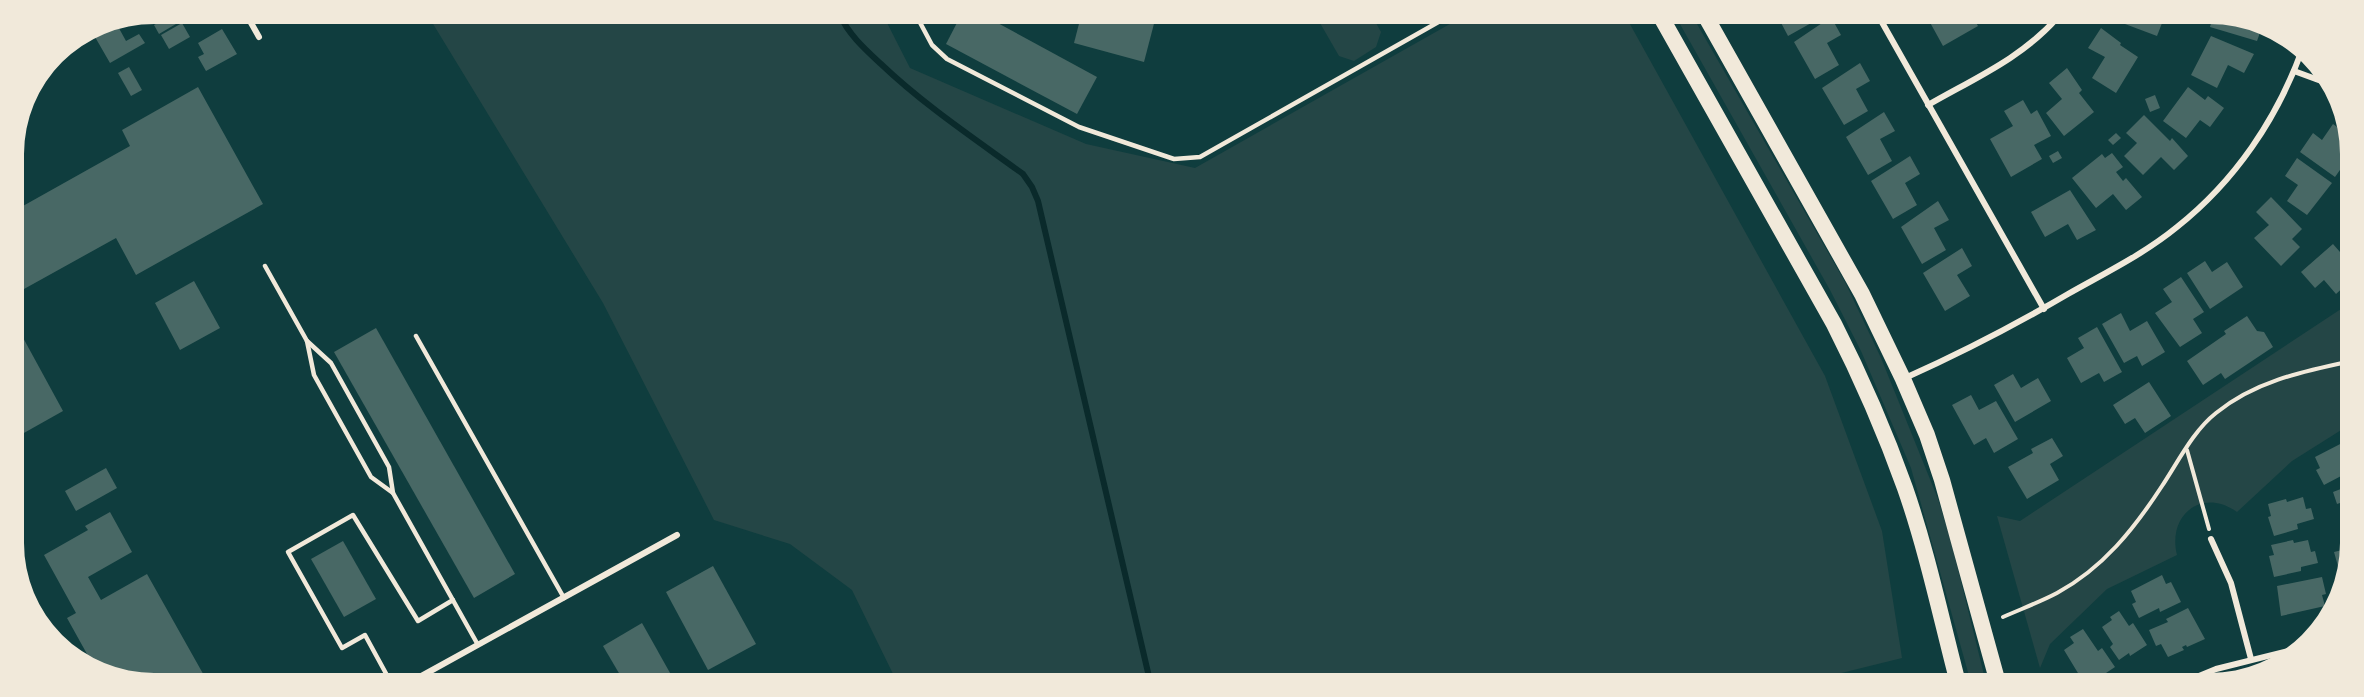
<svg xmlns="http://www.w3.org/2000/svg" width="2364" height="697" viewBox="0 0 2364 697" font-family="Montserrat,sans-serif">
<rect width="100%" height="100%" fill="#0f3d3e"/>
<g fill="#244646">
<polygon points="427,14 883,15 910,68 1086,144 1195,168 1464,16 1626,17 1825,376 1882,531 1902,658 1805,682 896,680 852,590 790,544 714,520 603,303"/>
<polygon points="1316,16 1372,16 1381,32 1376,47 1354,61 1339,56"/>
<polygon points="1676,17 1693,17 1845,282 1881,358 1938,499 1951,541 1986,683 1971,683 1911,468 1861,351 1830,290"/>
<path d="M2347 305 2346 427 2292 461 2237 512C2202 487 2167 515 2177 555L2107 589 2050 644 2040 668 1997 516 2020 521Z"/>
</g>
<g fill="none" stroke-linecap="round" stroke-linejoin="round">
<path stroke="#0a2a2b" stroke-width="6" d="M840 15C848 34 866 50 881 64 924 105 975 139 1023 174L1032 187 1038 201 1150 681"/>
</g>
<g fill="#486865">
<polygon points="174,14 177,14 181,21 159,34 154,25"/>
<polygon points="961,15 983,15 1097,77 1077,114 946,44"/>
<polygon points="1081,16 1156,16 1144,62 1074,43"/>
<polygon points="1778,17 1810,17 1813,22 1788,36"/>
<polygon points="1831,17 1841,35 1827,43 1839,65 1815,79 1794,42"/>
<polygon points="1927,17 1978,18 1974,19 1978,26 1943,46"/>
<polygon points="2109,18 2164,18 2157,36"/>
<polygon points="2212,18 2246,18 2262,27 2257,41 2210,27"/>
<polygon points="115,21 126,41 139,34 145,43 110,63 91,30 100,24"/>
<polygon points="182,23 190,37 169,49 161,35"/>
<polygon points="2101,28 2121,43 2120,45 2138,57 2116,93 2092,78 2105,57 2088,48"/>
<polygon points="222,29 237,54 206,71 198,57 204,54 198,43"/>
<polygon points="2211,36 2254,54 2244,73 2228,65 2217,88 2191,75"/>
<polygon points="1860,63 1870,81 1856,89 1868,111 1844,125 1822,88"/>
<polygon points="129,67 142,90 131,96 118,73"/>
<polygon points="2067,68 2082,90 2079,93 2094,112 2064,136 2046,113 2062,99 2049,83"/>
<polygon points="198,87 263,204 136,275 116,238 15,294 14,211 130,146 122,130"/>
<polygon points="2188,87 2205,100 2208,96 2224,108 2210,127 2200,120 2186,138 2163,121"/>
<polygon points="2155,95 2160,108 2150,112 2145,99"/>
<polygon points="2023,100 2031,114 2037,110 2051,136 2034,145 2042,159 2011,177 1990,139 2013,126 2004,111"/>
<polygon points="1884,112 1895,131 1880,139 1892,161 1868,175 1846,137"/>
<polygon points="2144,115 2170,141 2172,138 2188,156 2174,170 2161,157 2143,175 2124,156 2137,143 2126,133"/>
<polygon points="2333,124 2348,135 2347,160 2335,177 2300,152 2313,133 2322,140"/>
<polygon points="2116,133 2121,138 2113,145 2108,140"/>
<polygon points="2058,151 2062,158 2053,163 2049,156"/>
<polygon points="2112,153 2123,167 2116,172 2123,181 2126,178 2142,197 2126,210 2113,194 2096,208 2072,178 2102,154 2105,158"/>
<polygon points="1910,156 1920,174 1905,183 1917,205 1893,219 1871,181"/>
<polygon points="2297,158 2332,183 2307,215 2287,201 2298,185 2285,176"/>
<polygon points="2070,190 2096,230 2077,240 2068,224 2045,237 2031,212"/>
<polygon points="2271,197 2302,229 2292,239 2300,247 2281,266 2254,238 2269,225 2256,212"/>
<polygon points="1938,201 1949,220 1934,228 1946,250 1922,264 1901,227"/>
<polygon points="2333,244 2347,260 2347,284 2336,294 2324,280 2315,288 2301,272"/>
<polygon points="1962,248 1972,266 1957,275 1970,296 1945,311 1923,273"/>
<polygon points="2205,261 2212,272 2227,262 2243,287 2210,309 2187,273"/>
<polygon points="2181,277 2204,312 2193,319 2202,333 2180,347 2155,313 2172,302 2163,289"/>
<polygon points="194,281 220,328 180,350 155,303"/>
<polygon points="2121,313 2130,331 2147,321 2165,352 2142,366 2137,356 2124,363 2102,324"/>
<polygon points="2247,316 2257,331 2264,332 2273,347 2225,379 2221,373 2203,385 2187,361 2226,334 2224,331"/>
<polygon points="15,323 63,411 15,438"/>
<polygon points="2097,327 2122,372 2104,382 2099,373 2081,383 2067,358 2084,348 2078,338"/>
<polygon points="376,328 515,574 474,598 334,352"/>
<polygon points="2013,374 2021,388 2038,378 2051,401 2015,422 1994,385"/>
<polygon points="2149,382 2171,416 2145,433 2135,418 2125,424 2113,405"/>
<polygon points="1971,395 1979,410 1996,401 2018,439 1994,453 1986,438 1974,445 1952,405"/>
<polygon points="2052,438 2063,456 2050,464 2059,480 2027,499 2008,467 2033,453 2031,449"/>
<polygon points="2346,441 2346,480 2343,475 2324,485 2316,470 2320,468 2315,457"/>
<polygon points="106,468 117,488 76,511 65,491"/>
<polygon points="2346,487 2346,510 2343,502 2337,504 2333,492"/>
<polygon points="2303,497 2306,509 2311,508 2314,519 2297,524 2298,529 2274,536 2268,517 2271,516 2268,504 2286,499 2287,502"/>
<polygon points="110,512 132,552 88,577 101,600 147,574 206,679 118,679 111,671 108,672 92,663 67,618 76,613 44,555 88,530 85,526"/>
<polygon points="2293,540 2294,543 2308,540 2311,552 2315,551 2318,563 2301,567 2301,571 2274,577 2269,556 2274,555 2271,545"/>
<polygon points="343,541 376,599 344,617 311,559"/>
<polygon points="2346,549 2346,579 2339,589 2337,578 2341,577 2334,552"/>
<polygon points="713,566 756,644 708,670 666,592"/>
<polygon points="2162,575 2166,584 2171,582 2181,602 2160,612 2159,608 2139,618 2132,604 2136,602 2131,591"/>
<polygon points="2322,577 2326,594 2322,595 2325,606 2281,616 2277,586"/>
<polygon points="2188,608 2205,639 2187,647 2186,645 2182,647 2184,650 2168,657 2161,644 2156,646 2149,630 2168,622 2166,619"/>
<polygon points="2119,611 2129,626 2133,623 2147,645 2130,656 2129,653 2119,660 2110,647 2113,644 2102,627 2112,620 2110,617"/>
<polygon points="642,623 674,680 623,680 603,646"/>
<polygon points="2083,629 2098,651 2102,648 2115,667 2091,683 2084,683 2064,650 2074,643 2070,637"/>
</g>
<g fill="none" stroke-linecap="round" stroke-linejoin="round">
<g stroke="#f1e9da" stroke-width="4">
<polyline points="2187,450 2209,529"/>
<path d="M2003 617C2021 609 2040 602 2057 593 2103 568 2134 529 2162 486 2178 462 2193 431 2216 413 2254 382 2300 372 2347 362"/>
</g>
<g stroke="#f1e9da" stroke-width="4.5">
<polyline points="916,15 932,45 947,59 1079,127 1174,159 1200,157 1449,16"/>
<polyline points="265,266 307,341 314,375 371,477 393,493 478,645"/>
<polyline points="416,336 564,598"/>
<polyline points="307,341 331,363 389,467 393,493"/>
<polyline points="389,679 365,635 342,648 288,552 353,515 418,621 453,600"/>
</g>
<polyline stroke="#f1e9da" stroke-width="5" points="1067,17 1067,16"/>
<g stroke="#f1e9da" stroke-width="6">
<polyline points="246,14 259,37"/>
<polyline points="1879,17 2044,309"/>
<polyline points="2294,71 2324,82"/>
<path d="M1928 105C1973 79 2022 58 2057 18"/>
<path d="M1905 378C1961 353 2015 325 2068 294 2105 273 2144 254 2177 227 2235 181 2277 119 2302 50"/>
<polyline points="2211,539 2231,583 2251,659"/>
<polyline points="416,679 677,535"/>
<polyline points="2182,683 2216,669 2300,648"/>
</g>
<g stroke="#f1e9da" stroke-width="16">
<path d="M1661 17 1834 324C1861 377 1885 432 1905 488 1927 551 1941 618 1958 683"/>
<polyline points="1706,17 1862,294 1903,379 1927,435 1942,480 1998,683"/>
</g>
</g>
<path d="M0 0H2364V697H0ZM154 24H2210A130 130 0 0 1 2340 154V543A130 130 0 0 1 2210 673H154A130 130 0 0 1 24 543V154A130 130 0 0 1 154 24Z" fill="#f1e9da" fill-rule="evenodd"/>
</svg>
